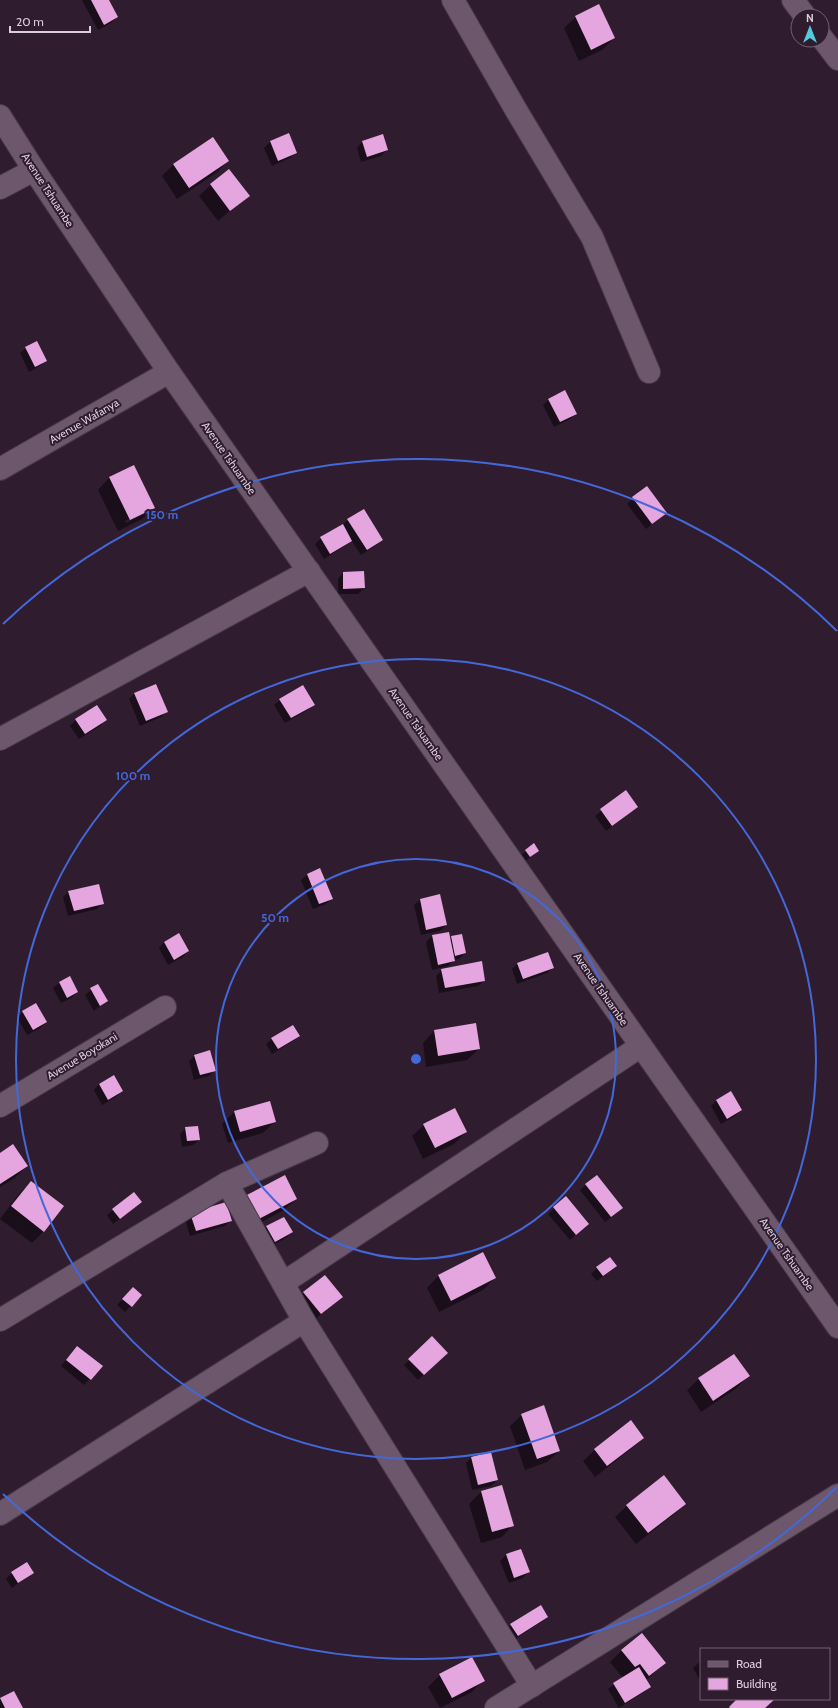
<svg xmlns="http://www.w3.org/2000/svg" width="838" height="1708" viewBox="0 0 838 1708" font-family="Cabin,sans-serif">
<rect width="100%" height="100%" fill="#2f1c2f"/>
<g fill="#0007" fill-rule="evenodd">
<polygon points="82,0 107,0 117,17 111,23 98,30"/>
<polygon points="576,17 614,38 602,50 579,61 564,28"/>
<polygon points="289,134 296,152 290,158 272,166 264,148 270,142"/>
<polygon points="382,136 387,150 381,156 361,162 357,148 362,142"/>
<polygon points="228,161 216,173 177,199 162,176 174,164"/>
<polygon points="211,185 248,195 218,221 199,196"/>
<polygon points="26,348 45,361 40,366 29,372 20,353"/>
<polygon points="548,400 576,413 570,419 554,427 543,405"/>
<path d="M133 467 154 508 142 519 118 531 98 490 109 478ZM141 513V515L126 523 125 521Z"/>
<polygon points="633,498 666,513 646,529 627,504"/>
<polygon points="348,520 382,539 376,545 361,555 351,540 345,546 324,559 315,544 321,538 342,525"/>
<polygon points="343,573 364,588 358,594 338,594 338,579"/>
<polygon points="135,693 166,712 161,717 140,726 129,699"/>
<polygon points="280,700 313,704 308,710 285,723 274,705"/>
<polygon points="76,720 105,720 100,726 79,739 70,726"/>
<polygon points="626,792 637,807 606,831 595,816"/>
<polygon points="534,845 538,851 524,862 520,856"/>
<polygon points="320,869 332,898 326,904 313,909 301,880 307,875"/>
<polygon points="69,892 103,903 97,909 68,916 63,897"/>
<polygon points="420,900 446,925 440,931 421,935 414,905"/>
<polygon points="448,933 449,940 452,937 465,953 459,959 454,960 448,966 432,970 426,942 432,936"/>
<polygon points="164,942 188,951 183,957 168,965 159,948"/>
<polygon points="548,953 553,967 547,973 517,984 512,969 517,964"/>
<polygon points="442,970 484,981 478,986 439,993 436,976"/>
<polygon points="69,977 77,992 71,998 61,1003 53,988 59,983"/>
<polygon points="97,985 106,1001 94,1011 85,995"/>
<polygon points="23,1012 46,1022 40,1028 27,1035 17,1017"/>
<polygon points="434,1031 479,1049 467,1060 426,1067 423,1043"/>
<polygon points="299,1036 293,1041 272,1054 266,1044 272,1039"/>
<polygon points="194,1056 215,1070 209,1076 194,1080 189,1061"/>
<polygon points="99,1084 121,1091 116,1097 102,1105 94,1090"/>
<polygon points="731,1093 741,1110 735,1116 721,1124 711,1106 716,1101"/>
<polygon points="269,1102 275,1121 263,1133 228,1143 222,1124 234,1112"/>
<polygon points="424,1125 466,1132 454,1144 423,1159 412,1136"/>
<polygon points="186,1128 199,1140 193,1145 182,1147 180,1134"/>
<polygon points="0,1154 27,1166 15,1178 0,1187"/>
<polygon points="597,1176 622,1208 605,1222 580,1190"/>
<polygon points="285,1177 296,1199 284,1210 243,1232"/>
<polygon points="31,1182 44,1231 32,1243 0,1219 19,1194"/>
<polygon points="134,1193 135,1207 113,1224 107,1215"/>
<polygon points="566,1198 582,1229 570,1240 548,1214"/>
<polygon points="225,1203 231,1220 225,1226 190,1236 185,1219"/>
<polygon points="267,1227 292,1232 286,1238 269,1247 261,1233"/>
<polygon points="483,1254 495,1278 483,1290 439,1312 427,1288 438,1276"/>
<polygon points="616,1266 597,1281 591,1274 597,1268"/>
<polygon points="304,1293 342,1297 315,1319 298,1298"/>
<polygon points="127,1294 141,1295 125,1312 117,1305"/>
<polygon points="432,1338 446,1353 418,1380 404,1365"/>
<polygon points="77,1347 101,1366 84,1385 61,1366"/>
<polygon points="734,1355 748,1376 737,1388 701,1412 687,1390 699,1379"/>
<polygon points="522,1415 559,1451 547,1462 525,1470 510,1426"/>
<polygon points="643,1438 631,1449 595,1477 583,1461 595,1450"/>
<polygon points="471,1458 497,1480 491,1486 472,1490 466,1463"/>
<polygon points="502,1486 513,1525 502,1537 481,1543 469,1504 481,1492"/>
<polygon points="685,1504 673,1515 636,1544 615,1517 627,1506"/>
<polygon points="520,1550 528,1572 523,1578 509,1583 500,1561 506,1555"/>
<polygon points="33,1572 12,1588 6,1579 12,1573"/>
<polygon points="547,1617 541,1622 512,1641 505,1631 511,1625"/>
<polygon points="622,1650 665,1663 646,1680 650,1687 644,1692 619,1708 608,1689 623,1678 610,1662"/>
<polygon points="701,1661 701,1682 693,1668"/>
<polygon points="440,1675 483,1680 472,1692 440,1708 428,1687"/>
<polygon points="14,1692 22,1708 0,1708 0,1699"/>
</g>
<g fill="#e5a5de">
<polygon points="91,0 109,0 118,17 104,25"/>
<polygon points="599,4 615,38 591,50 575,16"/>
<polygon points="289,133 297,153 278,161 270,141"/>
<polygon points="383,134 388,150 367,157 362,141"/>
<polygon points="213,137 229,161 189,188 173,164"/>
<polygon points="229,169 250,196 230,211 210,184"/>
<polygon points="37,341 47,361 35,367 25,347"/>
<polygon points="565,390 577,414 560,422 548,399"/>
<polygon points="134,465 155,508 130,520 109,477"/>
<polygon points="647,486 667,513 652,524 632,497"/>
<polygon points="364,509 383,540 367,550 347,519"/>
<polygon points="343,524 352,541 330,554 320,537"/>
<polygon points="364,571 365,588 343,589 343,572"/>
<polygon points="156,684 168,712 146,721 134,693"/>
<polygon points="303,685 315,705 291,718 279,699"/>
<polygon points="97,705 107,720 85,734 75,719"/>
<polygon points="626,790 638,807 612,826 600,809"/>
<polygon points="534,843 539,851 530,857 525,850"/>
<polygon points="320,868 333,899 319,904 307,874"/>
<polygon points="99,884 104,904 74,911 68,891"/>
<polygon points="440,894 447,925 426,930 420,899"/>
<polygon points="449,932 455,961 438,965 432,935"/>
<polygon points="179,933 189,951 174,960 164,942"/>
<polygon points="462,934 466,953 455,956 451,936"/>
<polygon points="548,952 554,968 523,979 517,963"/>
<polygon points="482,961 485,981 445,988 441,969"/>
<polygon points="70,976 78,992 67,998 59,982"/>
<polygon points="98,984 108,1001 100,1006 90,988"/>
<polygon points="36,1003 47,1022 33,1030 22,1011"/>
<polygon points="476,1023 480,1049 438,1056 434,1030"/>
<polygon points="293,1025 300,1036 278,1049 271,1038"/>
<polygon points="210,1050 216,1071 200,1075 194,1055"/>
<polygon points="114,1075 123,1091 108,1100 99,1084"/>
<polygon points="731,1091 742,1110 727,1119 716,1100"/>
<polygon points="270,1101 276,1122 240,1132 234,1111"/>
<polygon points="455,1108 467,1132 435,1148 423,1124"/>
<polygon points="198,1126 200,1140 187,1141 185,1127"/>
<polygon points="13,1144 28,1166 0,1184 0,1153"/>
<polygon points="285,1175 297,1199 255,1221 243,1197"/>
<polygon points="597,1175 623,1208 611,1217 585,1184"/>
<polygon points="31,1181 64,1206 44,1232 11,1206"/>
<polygon points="134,1192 142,1202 120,1219 112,1209"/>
<polygon points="566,1196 589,1224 576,1235 553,1207"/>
<polygon points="226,1202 232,1221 196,1231 190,1213"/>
<polygon points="284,1217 293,1232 275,1242 266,1226"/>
<polygon points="483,1252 496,1278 451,1301 438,1275"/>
<polygon points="610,1257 617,1266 603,1276 596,1267"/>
<polygon points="325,1275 343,1297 321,1314 303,1292"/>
<polygon points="133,1287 142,1295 132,1307 122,1299"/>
<polygon points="432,1336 448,1353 424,1375 408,1359"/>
<polygon points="77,1346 103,1366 91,1380 66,1360"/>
<polygon points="734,1354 750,1376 713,1401 698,1378"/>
<polygon points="544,1405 560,1451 537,1459 521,1414"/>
<polygon points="631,1420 644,1438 607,1466 594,1449"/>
<polygon points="491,1452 498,1480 478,1485 471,1457"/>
<polygon points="664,1475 686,1504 648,1533 626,1505"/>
<polygon points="502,1485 514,1526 492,1532 481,1491"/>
<polygon points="521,1549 530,1572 514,1578 506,1554"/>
<polygon points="27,1562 34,1573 18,1583 11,1572"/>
<polygon points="541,1605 548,1617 518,1636 510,1624"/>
<polygon points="642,1633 666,1663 649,1676 640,1664 635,1667 621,1650"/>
<polygon points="472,1657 485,1681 452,1698 439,1674"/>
<polygon points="639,1667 651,1687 625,1703 613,1683"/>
<polygon points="14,1691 23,1708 5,1708 0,1698"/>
<polygon points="737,1699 775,1699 765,1708 730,1708 729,1707"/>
</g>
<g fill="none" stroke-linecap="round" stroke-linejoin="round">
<g stroke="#493a4a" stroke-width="24">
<g id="minor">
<polyline points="453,0 516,110 592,237 649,372"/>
<polyline points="0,116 34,170 169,372 838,1327"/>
<polyline points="0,188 34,170"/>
<polyline points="0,469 169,372"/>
<polyline points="0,739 309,571"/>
<polyline points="0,1106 165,1007"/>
<polyline points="227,1183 304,1321 532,1686"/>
<polyline points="283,1283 641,1046"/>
<polyline points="0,1320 227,1183 317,1143"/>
<polyline points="0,1514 304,1321"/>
<polyline points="496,1708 838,1495"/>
</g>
</g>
<g stroke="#493a4a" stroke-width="24">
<g id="tertiary">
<polyline points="793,0 805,16"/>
<polyline points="822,38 838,59"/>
</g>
</g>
<use href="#minor" stroke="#6c576d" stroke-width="22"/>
<use href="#tertiary" stroke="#6c576d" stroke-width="22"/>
</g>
<g fill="none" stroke="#4368d9" stroke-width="2">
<circle cx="416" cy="1059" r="200"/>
<circle cx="416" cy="1059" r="400"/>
<path d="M837 1487A600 600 0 0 1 3 1494M3 624A600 600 0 0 1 837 631"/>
</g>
<g text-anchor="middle" stroke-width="4" stroke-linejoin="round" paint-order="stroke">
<g font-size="11" fill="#dbcedb" stroke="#2f1c2f">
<text transform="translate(48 190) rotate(57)" y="4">Avenue Tshuambe</text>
<text transform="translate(84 421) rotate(-30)" y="4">Avenue Wafanya</text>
<text transform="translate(229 458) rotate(55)" y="4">Avenue Tshuambe</text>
<text transform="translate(416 724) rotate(55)" y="4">Avenue Tshuambe</text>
<text transform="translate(601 989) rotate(55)" y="4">Avenue Tshuambe</text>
<text transform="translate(82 1056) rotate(-31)" y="4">Avenue Boyokani</text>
<text transform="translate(787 1254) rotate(55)" y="4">Avenue Tshuambe</text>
</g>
</g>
<circle cx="416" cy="1059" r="6" fill="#4368d9" stroke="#2f1c2f" stroke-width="2"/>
<g font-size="12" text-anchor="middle" font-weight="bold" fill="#4368d9" stroke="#2f1c2f" stroke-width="4" stroke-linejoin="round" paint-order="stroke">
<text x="162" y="519">150 m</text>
<text x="133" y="780">100 m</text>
<text x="275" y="922">50 m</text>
</g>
<rect x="700" y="1648" width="130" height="52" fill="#2f1c2f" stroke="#746374"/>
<rect x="708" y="1661" width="20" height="6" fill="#6c576d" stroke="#746374"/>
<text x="736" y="1668" font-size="12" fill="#dbcedb">Road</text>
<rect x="708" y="1678" width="20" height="12" fill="#e5a5de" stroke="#746374"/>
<text x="736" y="1688" font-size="12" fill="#dbcedb">Building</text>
<g transform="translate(810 28)"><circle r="19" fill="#2f1c2f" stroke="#746374"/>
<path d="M0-3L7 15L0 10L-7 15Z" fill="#54cadd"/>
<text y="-6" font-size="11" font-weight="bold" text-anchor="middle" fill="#dbcedb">N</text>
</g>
<path d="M10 26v6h80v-6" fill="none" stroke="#dbcedb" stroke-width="2"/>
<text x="16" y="26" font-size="12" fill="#dbcedb" stroke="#2f1c2f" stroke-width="3" paint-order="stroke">20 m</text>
</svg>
